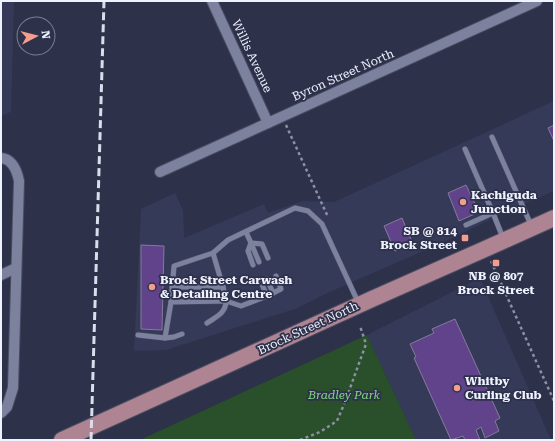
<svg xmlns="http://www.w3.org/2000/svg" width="555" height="441" viewBox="0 0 555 441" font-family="'Roboto Serif',serif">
<rect width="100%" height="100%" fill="#2e314a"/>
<g fill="#353a59">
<polygon points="1,1 14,1 11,112 1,116"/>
<polygon points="554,101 554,191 502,214 448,240 323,295 298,308 166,350 134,351 141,209 175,193 183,210 184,238 264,204 268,213 302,201 334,202"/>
<polygon points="480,278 551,440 416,440 367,335"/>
</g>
<polygon fill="#2a4f2b" points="367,335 416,440 140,440"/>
<g fill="#61438c" stroke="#857b97">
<polygon points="554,125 554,141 548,128"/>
<polygon points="466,185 479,212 459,221 448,193"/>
<polygon points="402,218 413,244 395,251 384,226"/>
<polygon points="141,245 164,246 162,330 141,329"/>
<polygon points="455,319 500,418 495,421 499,431 485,438 481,427 476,430 480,440 465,440 463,436 451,440 414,358 416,357 410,344 434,333 432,329"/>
</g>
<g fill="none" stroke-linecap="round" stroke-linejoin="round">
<g stroke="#4a4d61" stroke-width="6">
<g id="service">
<polyline points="492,137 531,225"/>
<polyline points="465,149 493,213 503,238"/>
<polyline points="466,225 493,213"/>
<polyline points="246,232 251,243 248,251 253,265"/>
<polyline points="251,243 262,244 268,258"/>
<polyline points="251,243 259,262"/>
<polyline points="267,279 273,293"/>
<polyline points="172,287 223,287"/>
<polyline points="267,296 281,289 276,276"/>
<polyline points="171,302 174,266 213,253"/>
<path d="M207 323C216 317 226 313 226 301L241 306 267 296 261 282"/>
<polyline points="138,335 165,338 171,302 226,301 223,287 213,253 228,240 295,208 308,211 322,224 358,302"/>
<polyline points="165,338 174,337 182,334"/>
</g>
</g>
<g stroke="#4a4d61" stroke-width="12">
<g id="minor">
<polyline points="212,1 268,123"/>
<path d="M1 158C13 159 17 171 19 181L13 388 7 407 1 413"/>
<polyline points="160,172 537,1"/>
<polyline points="1,275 16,268"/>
</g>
</g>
<g stroke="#4a4d61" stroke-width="18">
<polyline id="primary" points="62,440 372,299 485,249 554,218"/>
</g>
<g stroke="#8d90a3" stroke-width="2.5" stroke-dasharray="3 3" stroke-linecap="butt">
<polyline points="286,125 328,217"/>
<polyline points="491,261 554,401"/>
<polyline points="300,440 320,432 337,421 345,402 366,344 360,326"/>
</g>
<use href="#service" stroke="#7c819e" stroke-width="5"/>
<use href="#minor" stroke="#7c819e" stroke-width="10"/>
<use href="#primary" stroke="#ae8493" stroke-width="16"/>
<polyline stroke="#daddeb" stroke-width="3" stroke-dasharray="8 4" stroke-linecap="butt" points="91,440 104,1"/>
</g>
<g fill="#f49d8d" stroke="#2e314a" stroke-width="1.5">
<circle cx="463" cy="202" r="4"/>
<rect x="461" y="234" width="8" height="8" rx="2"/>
<rect x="492" y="259" width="8" height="8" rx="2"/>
<circle cx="152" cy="287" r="4"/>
<circle cx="457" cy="388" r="4"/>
</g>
<g text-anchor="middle" stroke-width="3.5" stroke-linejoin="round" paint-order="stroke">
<g font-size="12" fill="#eff2ff" stroke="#2e314a">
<text transform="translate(252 56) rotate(65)" y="4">Willis Avenue</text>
<text transform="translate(343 75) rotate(-24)" y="4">Byron Street North</text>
<text transform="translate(308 328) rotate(-25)" y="4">Brock Street North</text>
</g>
<g font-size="12" font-weight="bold" fill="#eff2ff" stroke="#2e314a" text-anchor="start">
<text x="471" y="199">Kachiguda<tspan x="471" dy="14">Junction</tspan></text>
<text x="457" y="235" text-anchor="end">SB @ 814<tspan x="457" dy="14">Brock Street</tspan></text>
<text x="496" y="280" text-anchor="middle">NB @ 807<tspan x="496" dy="14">Brock Street</tspan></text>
<text x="160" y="284">Brock Street Carwash<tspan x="160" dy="14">&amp; Detailing Centre</tspan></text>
<text x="465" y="385">Whitby<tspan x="465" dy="14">Curling Club</tspan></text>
</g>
<g font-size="12" font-style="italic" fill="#80d982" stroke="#2e314a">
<text x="344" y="399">Bradley Park</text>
</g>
</g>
<rect width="555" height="441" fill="none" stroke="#eff2ff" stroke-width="4"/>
<g transform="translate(36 36) rotate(83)"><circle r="19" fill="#2e314a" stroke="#7b7e92"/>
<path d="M0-3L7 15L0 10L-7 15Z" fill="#f49d8d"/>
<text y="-6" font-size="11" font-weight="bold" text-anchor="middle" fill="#eff2ff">N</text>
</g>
</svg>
